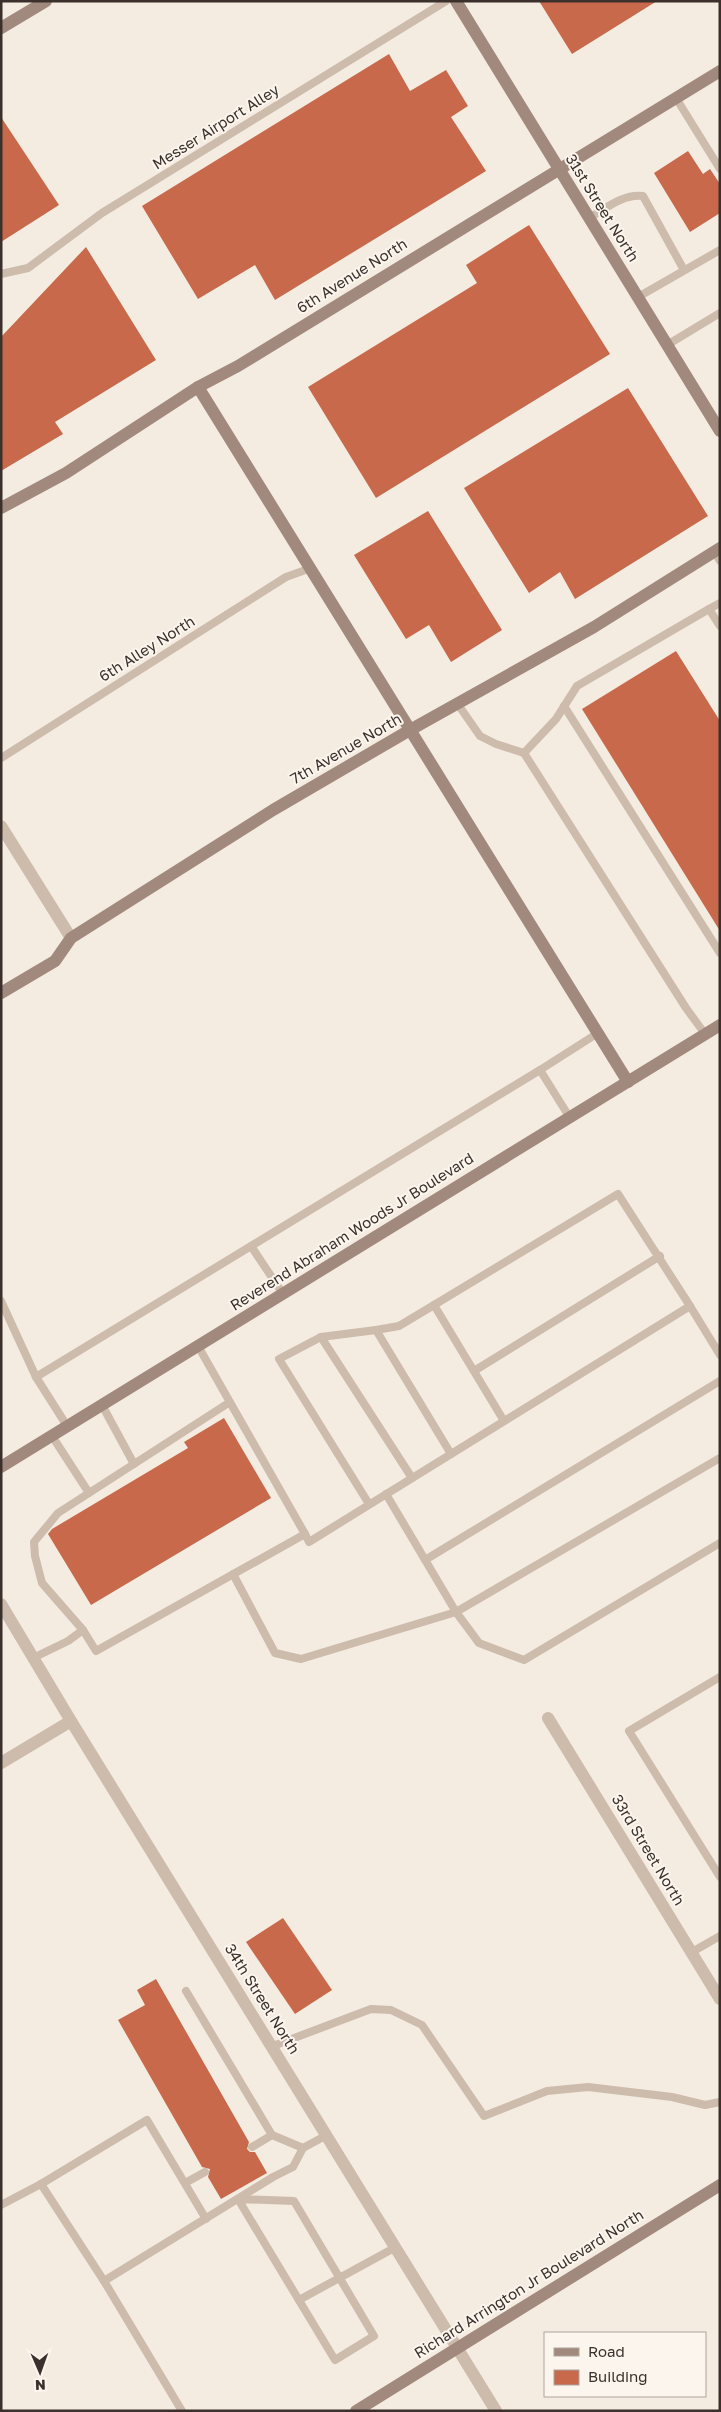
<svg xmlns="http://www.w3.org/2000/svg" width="721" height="2412" viewBox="0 0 721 2412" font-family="'Golos Text',sans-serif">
<rect width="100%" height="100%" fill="#f4ebe1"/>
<g fill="#c8694b">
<polygon points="539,1 657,1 572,54"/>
<polygon points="389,54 410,91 446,70 468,106 451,117 486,171 275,300 255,265 198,299 142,206"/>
<polygon points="1,117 59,205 1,242"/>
<polygon points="688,151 703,174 710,169 720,184 720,213 690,232 654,173"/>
<polygon points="529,225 610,354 376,498 308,387 477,283 466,265"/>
<polygon points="86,247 156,360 55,422 63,434 1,471 1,337"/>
<polygon points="628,388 708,516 575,599 560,572 529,593 464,488"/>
<polygon points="428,511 502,630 451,662 429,625 406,639 354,555"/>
<polygon points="676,651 720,721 720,931 582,709"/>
<polygon points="224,1418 271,1498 91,1605 48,1534 52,1529 188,1448 184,1442"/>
<polygon points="283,1918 332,1990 295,2014 246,1942"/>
<polygon points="156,1979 249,2142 247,2149 250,2152 255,2152 267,2173 221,2199 208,2177 210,2169 202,2167 118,2020 145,2005 137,1990"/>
</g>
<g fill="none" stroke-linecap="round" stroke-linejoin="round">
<g stroke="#cdbbac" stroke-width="8">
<polyline points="676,98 720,169"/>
<path d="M589 218C605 209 624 193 643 196L684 270"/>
<polyline points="1,274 28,268 102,213 446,1"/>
<polyline points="638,297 720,250"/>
<polyline points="667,345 720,313"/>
<polyline points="714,551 720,561"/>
<polyline points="720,603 709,609 720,626"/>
<polyline points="457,703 480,736 496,744 524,753"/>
<polyline points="564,706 720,953"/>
<polyline points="1,758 286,577 311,568"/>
<polyline points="705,1034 686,1008 524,753 556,719 577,686 709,609"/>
<polyline points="540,1070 598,1033"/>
<polyline points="251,1246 283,1294"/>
<polyline points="1,1301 36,1377"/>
<polyline points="434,1305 399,1326 376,1330 451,1454"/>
<polyline points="376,1330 321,1337 412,1478"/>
<polyline points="321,1337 279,1359 369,1504"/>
<polyline points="198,1346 305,1534 96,1651 83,1630 42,1583 35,1556 34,1542 58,1513 230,1402"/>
<polyline points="474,1371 660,1256"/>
<polyline points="102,1405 134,1464"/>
<polyline points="504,1421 434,1305 618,1194 690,1306"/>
<polyline points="67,1426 36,1377 540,1070 570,1118"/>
<polyline points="52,1436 89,1493"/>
<polyline points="386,1494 456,1612 720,1458"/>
<polyline points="305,1534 309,1542 690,1306 720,1355"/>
<polyline points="425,1560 720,1381"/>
<polyline points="233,1574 275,1653 301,1659 456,1612 479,1643 524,1660 720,1543"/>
<polyline points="33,1658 68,1641 83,1630"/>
<polyline points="720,1677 629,1731 720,1877"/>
<polyline points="692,1952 720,1936"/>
<polyline points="186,1991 272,2135 303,2148"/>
<polyline points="273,2046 371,2009 391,2010 422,2025 484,2116 547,2091 588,2087 672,2097 705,2105 720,2102"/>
<polyline points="252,2147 272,2135"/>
<polyline points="185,2183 205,2172"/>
<polygon points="238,2199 294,2201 374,2336 335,2360"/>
<polyline points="1,2205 41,2184"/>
<polyline points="206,2219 147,2120 41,2184 104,2281 273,2177 293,2167 303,2148 327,2135"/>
<polyline points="104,2281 182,2411"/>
<polyline points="299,2300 396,2247"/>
</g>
<g stroke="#cdbbac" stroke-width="12">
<polyline points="1,826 71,938"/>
<polyline points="1,1604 71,1721 496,2411"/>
<polyline points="548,1718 720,1999"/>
<polyline points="1,1763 71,1721"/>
</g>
<g stroke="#a18a7d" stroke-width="12">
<polyline points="456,1 720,431"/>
<polyline points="1,28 46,1"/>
<polyline points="198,387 628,1082"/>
<polyline points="1,508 66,473 198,387 238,366 720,71"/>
<polyline points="1,993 55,961 71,938 273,810 410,730 594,627 720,548"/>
<polyline points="1,1467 720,1025"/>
<polyline points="356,2411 720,2185"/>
</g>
</g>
<g text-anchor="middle" stroke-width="4" stroke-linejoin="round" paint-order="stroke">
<g font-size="15" fill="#3b302b" stroke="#fbf5ee">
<text transform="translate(216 127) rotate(-32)" y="5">Messer Airport Alley</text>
<text transform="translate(602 208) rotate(58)" y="5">31st Street North</text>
<text transform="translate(352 276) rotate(-32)" y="5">6th Avenue North</text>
<text transform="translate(147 649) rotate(-32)" y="5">6th Alley North</text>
<text transform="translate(346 749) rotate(-30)" y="5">7th Avenue North</text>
<text transform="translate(352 1232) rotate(-32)" y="5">Reverend Abraham Woods Jr Boulevard</text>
<text transform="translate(648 1850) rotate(59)" y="5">33rd Street North</text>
<text transform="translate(262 1999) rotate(58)" y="5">34th Street North</text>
<text transform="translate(529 2284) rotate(-32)" y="5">Richard Arrington Jr Boulevard North</text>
</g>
</g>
<rect width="721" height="2412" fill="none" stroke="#3b302b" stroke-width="5"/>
<rect x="544" y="2332" width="162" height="65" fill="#fbf5ee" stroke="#aea6a0"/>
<rect x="554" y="2348" width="25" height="8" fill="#a18a7d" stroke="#aea6a0"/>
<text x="588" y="2357" font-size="15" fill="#3b302b">Road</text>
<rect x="554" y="2370" width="25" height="15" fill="#c8694b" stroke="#aea6a0"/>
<text x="588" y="2382" font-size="15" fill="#3b302b">Building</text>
<g transform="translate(40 2372) rotate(178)" stroke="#fbf5ee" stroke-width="4" paint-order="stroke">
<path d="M0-4L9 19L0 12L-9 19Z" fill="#3b302b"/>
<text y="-8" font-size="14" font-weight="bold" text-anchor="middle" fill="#3b302b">N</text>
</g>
</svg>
